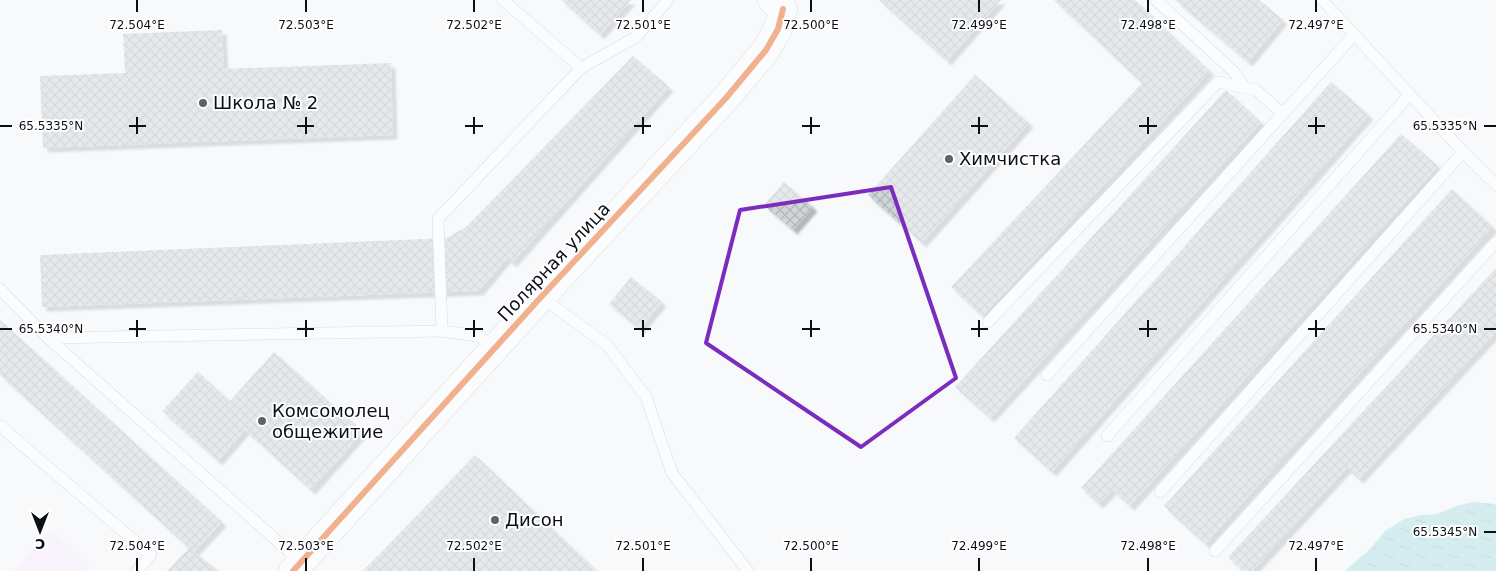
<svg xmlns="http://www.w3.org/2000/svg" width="1496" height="571" viewBox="0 0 1496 571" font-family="'DejaVu Sans',sans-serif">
<defs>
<pattern id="water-ripples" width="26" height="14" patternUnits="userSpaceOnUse" patternTransform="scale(1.25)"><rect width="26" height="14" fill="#a9dfe2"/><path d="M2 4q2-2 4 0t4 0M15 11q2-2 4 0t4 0" fill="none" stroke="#90bec1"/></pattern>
<pattern id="building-cross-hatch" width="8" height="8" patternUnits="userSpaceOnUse" patternTransform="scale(1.25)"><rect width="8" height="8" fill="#cfd5d8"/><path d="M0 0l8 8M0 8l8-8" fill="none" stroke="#b0b6b9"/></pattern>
<filter id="shadow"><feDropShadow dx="4.5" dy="4.5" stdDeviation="1" flood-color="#0004"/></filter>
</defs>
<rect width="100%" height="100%" fill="#f7f9fb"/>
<polygon fill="#f8eafc" points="51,530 89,565 84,571 13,571"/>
<polygon fill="url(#water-ripples)" points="1473,502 1496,504 1496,571 1345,571 1371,548 1385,531 1404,519 1421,515 1438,514 1456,506"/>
<g fill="url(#building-cross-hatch)" filter="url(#shadow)">
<polygon points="561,0 631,0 600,35"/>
<polygon points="879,0 1001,0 947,61"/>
<polygon points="1054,0 1135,0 1210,71 982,316 951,287 1142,83"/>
<polygon points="1175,0 1259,0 1283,20 1248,62"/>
<polygon points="222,30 224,69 391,63 393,135 43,148 40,76 125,73 123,34"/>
<polygon points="633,56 669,87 512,263 507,258 479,291 42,307 40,255 447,238 467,226"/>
<polygon points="975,75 1029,123 922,243 868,195"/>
<polygon points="1331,82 1369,115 1052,472 1014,438"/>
<polygon points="1226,90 1261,122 990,418 955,387"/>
<polygon points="1401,134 1438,166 1130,506 1112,490 1099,504 1081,488"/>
<polygon points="784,182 813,207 793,230 764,205"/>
<polygon points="1452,189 1493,227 1205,544 1164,506"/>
<polygon points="1496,268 1496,332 1359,479 1347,468 1252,571 1243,571 1228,557"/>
<polygon points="631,277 662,302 640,329 609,304"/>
<polygon points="0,320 222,522 194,552 219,571 167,571 189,548 0,375"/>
<polygon points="274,352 363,432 311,490 245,430 218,461 162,411 198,372 230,401"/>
<polygon points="475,455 596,570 595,571 363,571"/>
</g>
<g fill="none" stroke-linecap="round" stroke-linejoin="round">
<g stroke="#b4b8bc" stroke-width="12">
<g id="service">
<polyline points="1156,0 1234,72 1244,87"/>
<polyline points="1322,0 1467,156"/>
<polyline points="581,68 636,37 668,0"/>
<polyline points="0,289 48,338 442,331 438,219 581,68 503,0"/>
<polyline points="541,297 607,345 646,397 672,473 748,571"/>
<polyline points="988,322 1218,82 1256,90 1283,114"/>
<polyline points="442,331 478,336 496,348"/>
<polyline points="48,338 301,562"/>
<polyline points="1047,375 1354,35"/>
<polyline points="0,426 151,555 137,571"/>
<polyline points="1107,436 1410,94"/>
<polyline points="1160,492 1463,152 1496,185"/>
<polyline points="1215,551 1496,242"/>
</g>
</g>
<g stroke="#b4b8bc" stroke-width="29">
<polyline id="tertiary" points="293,571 541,297 726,98 766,50 778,29 783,9 772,0"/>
</g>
<use href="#service" stroke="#fefefe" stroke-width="11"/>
<use href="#tertiary" stroke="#fefefe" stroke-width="28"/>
<g stroke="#fff" stroke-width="9">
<polyline id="cycleway" points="293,571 541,297 726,98 766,50 778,29 783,9"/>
</g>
<use href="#cycleway" stroke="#e8590c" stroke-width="6"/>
</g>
<path d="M0 0H1496V571H0ZM891 187 956 378 861 447 706 343 740 210Z" fill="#f7f9fb" fill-opacity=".55" fill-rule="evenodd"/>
<path fill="none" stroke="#7b2cbf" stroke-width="4" stroke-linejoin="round" d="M891 187 956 378 861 447 706 343 740 210Z"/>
<path fill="none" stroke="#0b1017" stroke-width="2" d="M137 0V12M306 0V12M474 0V12M643 0V12M811 0V12M979 0V12M1148 0V12M1316 0V12M137 117V134M306 117V134M474 117V134M643 117V134M811 117V134M979 117V134M1148 117V134M1316 117V134M0 126H12M129 126H146M297 126H314M465 126H483M634 126H651M802 126H820M971 126H988M1139 126H1157M1308 126H1325M1484 126H1496M137 320V337M306 320V337M474 320V337M643 320V337M811 320V337M979 320V337M1148 320V337M1316 320V337M0 329H12M129 329H146M297 329H314M465 329H483M634 329H651M802 329H820M971 329H988M1139 329H1157M1308 329H1325M1484 329H1496M1484 532H1496M137 558V571M306 558V571M474 558V571M643 558V571M811 558V571M979 558V571M1148 558V571M1316 558V571"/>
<g fill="#5e6267" stroke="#fff" stroke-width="2">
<circle cx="203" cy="103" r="5"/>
<circle cx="949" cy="159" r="5"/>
<circle cx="262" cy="421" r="5"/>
<circle cx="495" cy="520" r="5"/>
</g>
<g text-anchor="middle" stroke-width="4" stroke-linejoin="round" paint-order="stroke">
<g font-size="18" fill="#0b1017" stroke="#fff" text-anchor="start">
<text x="213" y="109">Школа № 2</text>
<text x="959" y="165">Химчистка</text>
<text x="272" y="417">Комсомолец<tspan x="272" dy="21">общежитие</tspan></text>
<text x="505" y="526">Дисон</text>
</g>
<g font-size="18" fill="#0b1017" stroke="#fff">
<text transform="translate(554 262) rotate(-47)" y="6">Полярная улица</text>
</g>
</g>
<g font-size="12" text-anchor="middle" fill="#0b1017" stroke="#fff" stroke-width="4" stroke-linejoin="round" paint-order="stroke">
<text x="137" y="29">72.504°E</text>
<text x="306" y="29">72.503°E</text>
<text x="474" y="29">72.502°E</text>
<text x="643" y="29">72.501°E</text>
<text x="811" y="29">72.500°E</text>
<text x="979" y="29">72.499°E</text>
<text x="1148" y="29">72.498°E</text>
<text x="1316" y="29">72.497°E</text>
<text x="1445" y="130">65.5335°N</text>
<text x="51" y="130">65.5335°N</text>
<text x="1445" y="333">65.5340°N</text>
<text x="51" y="333">65.5340°N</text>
<text x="1445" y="536">65.5345°N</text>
<text x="137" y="550">72.504°E</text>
<text x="306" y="550">72.503°E</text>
<text x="474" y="550">72.502°E</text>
<text x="643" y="550">72.501°E</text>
<text x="811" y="550">72.500°E</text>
<text x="979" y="550">72.499°E</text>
<text x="1148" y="550">72.498°E</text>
<text x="1316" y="550">72.497°E</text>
</g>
<g transform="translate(40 531) rotate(180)" stroke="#ffffff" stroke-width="4" paint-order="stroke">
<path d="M0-4L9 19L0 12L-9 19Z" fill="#0b1017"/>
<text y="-8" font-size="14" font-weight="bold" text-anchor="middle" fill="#0b1017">С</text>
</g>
</svg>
